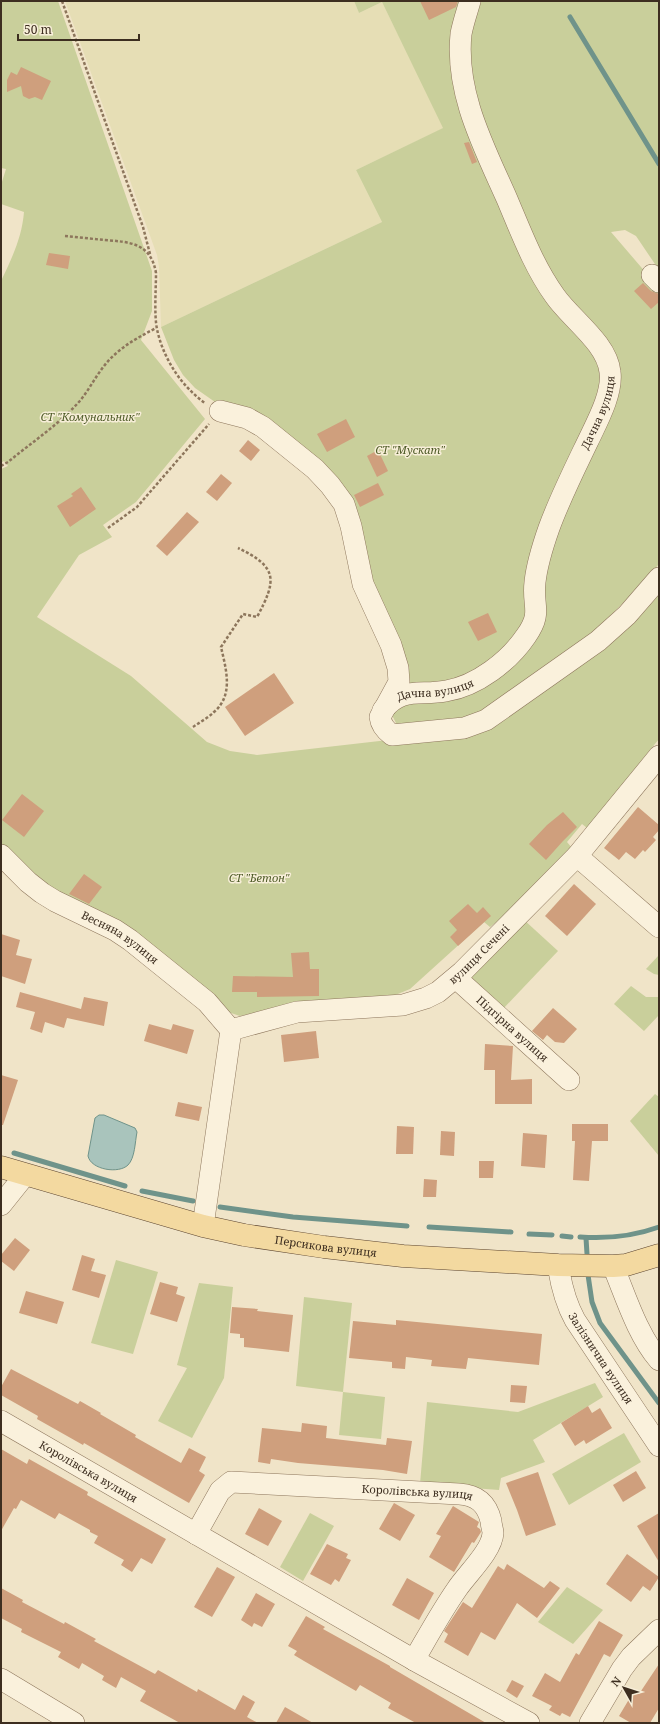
<svg xmlns="http://www.w3.org/2000/svg" width="660" height="1724" viewBox="0 0 660 1724" font-family="'Noto Serif',serif">
<rect width="100%" height="100%" fill="#f0e4c8"/>
<polygon fill="#e6deb5" points="65,1 354,1 359,13 382,2 444,128 356,170 382,222 161,327 159,267 157,255"/>
<g fill="#c9cf9b">
<path d="M1 1H58L152 271V311L141 340 205 419 136 502 103 525 112 537 79 555 37 617 131 676 207 742 230 751 257 755 467 731 659 585V739L587 828 582 824 567 842 572 848 514 908 490 927 484 922 410 989 393 996 293 1004 240 1016 231 1013 69 896 65 900 1 846V469L8 466 4 461 1 463V281C12 258 22 237 24 212L1 204V185L6 169 1 168Z"/>
<polygon points="354,1 467,1 464,12 485,159 605,364 596,414 529,624 468,679 402,690 357,524 258,415 215,402 195,388 183,375 174,360 161,327 382,222 356,170 443,128 382,2 359,13"/>
<polygon points="473,1 659,1 659,270 636,236 625,230 611,232 659,288 659,564 626,600 580,646 479,717 397,725 392,715 394,708 510,661 543,565 614,383 553,286 467,83"/>
<polygon points="523,919 558,951 501,1011 464,978"/>
<polygon points="659,955 659,975 654,974 646,969"/>
<polygon points="631,986 646,997 659,997 659,1015 644,1031 614,1004"/>
<polygon points="655,1094 659,1097 659,1156 630,1121"/>
<polygon points="116,1260 158,1272 133,1354 91,1343"/>
<polygon points="199,1283 233,1287 224,1378 192,1438 158,1421 187,1368 177,1365"/>
<polygon points="304,1297 352,1303 343,1392 385,1397 381,1439 339,1435 343,1392 296,1386"/>
<polygon points="595,1383 603,1397 533,1440 545,1462 501,1478 499,1490 420,1484 427,1402 518,1412"/>
<polygon points="624,1433 641,1462 569,1505 552,1474"/>
<polygon points="310,1513 334,1526 303,1581 280,1567"/>
<polygon points="567,1587 603,1610 573,1644 538,1622"/>
</g>
<path fill="#a9c4bc" stroke="#6f938a" d="M99 1115H104L135 1128 137 1132C135 1142 135 1158 128 1165 119 1174 91 1170 88 1156L95 1118Z"/>
<g fill="none" stroke-linecap="round" stroke-linejoin="round">
<g stroke="#6f938a" stroke-width="5">
<polyline points="570,17 659,164"/>
<polyline points="14,1153 125,1186"/>
<polyline points="142,1191 193,1201"/>
<polyline points="220,1207 293,1217 407,1226"/>
<polyline points="429,1227 511,1232"/>
<polyline points="529,1234 552,1235"/>
<polyline points="562,1236 571,1237"/>
<path d="M580 1237C607 1239 634 1236 659 1227"/>
<polyline points="586,1238 587,1254"/>
<polyline points="588,1275 592,1302 600,1323 659,1403"/>
</g>
</g>
<g fill="#cf9f7d">
<polygon points="420,1 458,1 456,7 429,20"/>
<polygon points="21,67 51,81 42,100 35,97 29,99 23,96 21,86 7,92 7,80 11,72 17,75"/>
<polygon points="469,142 477,162 472,164 464,143"/>
<polygon points="49,253 70,256 68,269 46,265"/>
<polygon points="643,283 651,291 659,294 659,302 651,309 634,291"/>
<polygon points="346,419 355,437 327,452 317,434"/>
<polygon points="248,440 260,450 251,461 239,451"/>
<polygon points="378,450 388,471 377,477 367,456"/>
<polygon points="221,474 232,483 217,501 206,492"/>
<polygon points="378,483 384,495 360,507 354,495"/>
<polygon points="81,487 96,509 70,527 57,506 73,496 71,494"/>
<polygon points="187,512 199,522 167,556 156,546"/>
<polygon points="488,613 497,632 478,641 468,622"/>
<polygon points="274,673 294,703 245,736 225,707"/>
<polygon points="22,794 44,811 24,837 2,820"/>
<polygon points="638,807 659,825 659,830 653,837 656,840 645,852 643,850 635,859 626,852 619,860 604,848"/>
<polygon points="563,812 577,827 563,841 546,860 529,844 547,825"/>
<polygon points="84,874 102,887 89,904 69,894"/>
<polygon points="574,884 596,904 567,936 545,916"/>
<polygon points="468,904 477,913 483,907 491,916 458,946 450,937 457,930 449,921"/>
<polygon points="1,934 20,940 16,955 32,959 25,984 1,976"/>
<polygon points="309,952 310,969 319,969 319,996 257,997 257,992 232,992 233,976 293,977 291,953"/>
<polygon points="20,992 81,1009 84,997 108,1002 104,1026 67,1018 64,1028 45,1022 42,1033 30,1029 35,1012 16,1007"/>
<polygon points="553,1008 577,1029 564,1043 555,1042 547,1035 543,1040 532,1031"/>
<polygon points="149,1024 171,1030 173,1024 194,1030 187,1054 144,1041"/>
<polygon points="316,1031 319,1058 284,1062 281,1035"/>
<polygon points="485,1044 513,1046 511,1080 532,1079 532,1104 495,1104 495,1070 484,1070"/>
<polygon points="1,1075 18,1080 3,1125 1,1125"/>
<polygon points="178,1102 202,1107 199,1121 175,1116"/>
<polygon points="572,1124 608,1124 608,1141 592,1141 589,1181 573,1180 575,1141 572,1141"/>
<polygon points="397,1126 414,1127 413,1154 396,1154"/>
<polygon points="441,1131 455,1132 454,1156 440,1155"/>
<polygon points="523,1133 547,1135 545,1168 521,1166"/>
<polygon points="479,1161 494,1161 493,1178 479,1178"/>
<polygon points="424,1179 437,1180 436,1197 423,1197"/>
<polygon points="15,1238 30,1250 14,1271 1,1261 1,1255"/>
<polygon points="82,1255 95,1259 91,1271 106,1275 99,1298 72,1290"/>
<polygon points="160,1282 178,1287 176,1294 185,1297 177,1322 150,1314"/>
<polygon points="26,1291 64,1302 57,1324 19,1313"/>
<polygon points="232,1307 258,1309 257,1311 293,1315 289,1352 244,1347 244,1338 240,1338 240,1334 230,1333"/>
<polygon points="396,1320 542,1334 539,1365 468,1358 466,1369 431,1366 432,1360 406,1357 405,1369 392,1368 392,1362 349,1358 353,1321 396,1325"/>
<polygon points="11,1369 78,1404 80,1401 101,1413 100,1414 136,1435 135,1437 181,1463 189,1448 206,1457 199,1471 205,1475 189,1503 84,1443 83,1445 37,1419 38,1416 1,1395 1,1387"/>
<polygon points="511,1385 527,1386 525,1403 510,1402"/>
<polygon points="588,1406 592,1413 600,1408 612,1428 586,1444 584,1440 575,1446 561,1423"/>
<polygon points="302,1423 327,1426 326,1438 386,1445 387,1438 412,1441 407,1474 383,1470 298,1463 271,1459 270,1464 258,1462 262,1428 301,1432"/>
<polygon points="1,1449 27,1464 29,1459 88,1492 87,1495 166,1539 152,1564 141,1558 132,1572 121,1565 124,1560 94,1543 98,1536 90,1532 90,1530 59,1513 55,1519 21,1500 16,1509 14,1508 1,1531"/>
<polygon points="636,1471 646,1488 623,1502 613,1485"/>
<polygon points="538,1472 556,1525 526,1536 517,1510 506,1483"/>
<polygon points="394,1503 415,1515 400,1541 379,1529"/>
<polygon points="453,1506 479,1522 477,1527 480,1529 481,1532 474,1543 472,1542 454,1572 429,1557 441,1536 436,1534"/>
<polygon points="259,1508 282,1521 268,1546 245,1534"/>
<polygon points="659,1513 659,1562 637,1526"/>
<polygon points="327,1544 348,1554 346,1558 351,1560 339,1582 335,1579 331,1585 310,1574"/>
<polygon points="627,1554 659,1577 650,1591 643,1586 631,1602 606,1584"/>
<polygon points="507,1564 544,1588 550,1581 560,1588 537,1618 517,1603 495,1640 481,1632 468,1656 444,1642 448,1634 444,1631 463,1602 472,1608 498,1566 504,1570"/>
<polygon points="217,1567 235,1577 212,1617 194,1607"/>
<polygon points="407,1578 434,1593 419,1620 392,1605"/>
<polygon points="1,1588 23,1600 22,1602 64,1624 65,1622 96,1639 94,1641 155,1674 158,1670 197,1692 198,1689 235,1710 243,1695 255,1702 247,1717 258,1723 180,1723 140,1701 146,1691 121,1677 116,1688 102,1680 104,1676 82,1663 79,1669 58,1657 61,1652 21,1632 22,1629 1,1618"/>
<polygon points="256,1593 275,1604 262,1627 254,1623 252,1627 241,1620"/>
<polygon points="306,1616 325,1627 323,1629 390,1666 390,1667 486,1723 416,1723 388,1708 391,1703 360,1685 356,1691 304,1661 294,1655 297,1651 288,1646"/>
<polygon points="599,1621 623,1635 610,1657 604,1654 570,1717 562,1713 560,1716 549,1710 552,1706 532,1696 545,1673 560,1682 576,1653 579,1655"/>
<polygon points="659,1664 659,1708 650,1723 631,1723 619,1716 634,1691 639,1694"/>
<polygon points="512,1680 524,1686 517,1698 506,1691"/>
<polygon points="285,1707 313,1723 276,1723"/>
</g>
<g fill="none" stroke-linecap="round" stroke-linejoin="round">
<g stroke="#8d765c" stroke-width="22">
<g id="minor">
<polyline points="652,275 659,282"/>
<path d="M220 411 247 418 263 427 315 469 330 485 344 504 351 526 363 584 391 645 398 668 399 682 380 717C381 725 385 730 392 735L464 728 486 720 598 641 627 615 659 578"/>
<path id="s1" d="M383 710C402 686 420 696 446 691 477 686 509 661 526 636 543 612 532 607 535 582 537 564 543 545 549 528 560 498 574 470 588 441 597 422 613 393 610 372 607 343 571 319 555 296 534 267 521 232 507 199 484 147 455 93 461 34 463 23 467 12 470 1"/>
<path id="s2" d="M1 855 28 882 42 893 55 901 115 930 130 940 207 1002 231 1030"/>
<polyline points="577,856 659,927"/>
<path id="s3" d="M456 978 569 1080"/>
<path id="s4" d="M231 1030 297 1012 403 1005 426 998 438 992 462 972 577 856 659 756"/>
<polyline points="1,1205 25,1175"/>
<polyline points="203,1226 231,1030"/>
<path id="s5" d="M558 1265C561 1285 565 1302 575 1320L659 1446"/>
<path d="M613 1266C626 1297 637 1334 659 1360"/>
<path id="s6" d="M1 1421 414 1660 529 1723"/>
<path id="s7" d="M196 1534 220 1491 231 1482 459 1494C477 1495 487 1504 491 1521 491 1525 493 1530 493 1533 492 1551 467 1574 457 1589 441 1612 428 1636 414 1660"/>
<polyline points="1,1679 74,1723"/>
<polyline points="590,1723 622,1669 631,1657 659,1630"/>
</g>
</g>
<g stroke="#5b4430" stroke-width="23">
<g id="major">
<path id="s8" d="M1 1167 203 1226 244 1235 324 1247 403 1256 558 1265 613 1266 626 1265 659 1255"/>
</g>
</g>
<g stroke="#8d765c" stroke-width="2.5" stroke-dasharray="3 2" stroke-linecap="butt">
<polyline points="62,1 143,227 150,254"/>
<path d="M65 236C78 237 92 239 105 240 130 242 151 243 156 273 156 288 154 315 157 329 163 358 181 386 205 403"/>
<path d="M1 466 8 462C31 443 58 425 78 403 87 393 93 381 101 370 115 350 135 339 156 328"/>
<polyline points="108,528 137,507 209,424"/>
<path d="M193 727C200 722 208 718 214 712 234 695 226 669 221 647L243 614 257 617C277 580 278 567 238 548"/>
</g>
<use href="#minor" stroke="#faf1dc" stroke-width="21"/>
<use href="#major" stroke="#f3d9a0" stroke-width="22"/>
</g>
<g text-anchor="middle" stroke-width="3" stroke-linejoin="round" paint-order="stroke">
<g font-size="11" fill="#3d2e20" stroke="#f7eed8">
<text dy="4" stroke="none"><textPath href="#s1" startOffset="406">Дачна вулиця</textPath></text>
<text dy="4" stroke="none"><textPath href="#s1" startOffset="58">Дачна вулиця</textPath></text>
<text dy="4" stroke="none"><textPath href="#s2" startOffset="146">Весняна вулиця</textPath></text>
<text dy="4" stroke="none"><textPath href="#s4" startOffset="268">вулиця Сечені</textPath></text>
<text dy="4" stroke="none"><textPath href="#s3" startOffset="76">Підгірна вулиця</textPath></text>
<text dy="4" stroke="none"><textPath href="#s8" startOffset="335">Персикова вулиця</textPath></text>
<text dy="4" stroke="none"><textPath href="#s5" startOffset="104">Залізнична вулиця</textPath></text>
<text dy="4" stroke="none"><textPath href="#s6" startOffset="101">Королівська вулиця</textPath></text>
<text dy="4" stroke="none"><textPath href="#s7" startOffset="250">Королівська вулиця</textPath></text>
</g>
<g font-size="11" font-style="italic" fill="#4d5a26" stroke="#f7eed8">
<text x="90" y="421">СТ "Комунальник"</text>
<text x="410" y="454">СТ "Мускат"</text>
<text x="259" y="882">СТ "Бетон"</text>
</g>
</g>
<rect width="660" height="1724" fill="none" stroke="#3d2e20" stroke-width="4"/>
<g transform="translate(624 1688) rotate(309)" stroke="#f7eed8" stroke-width="3" paint-order="stroke">
<path d="M0-3L7 15L0 10L-7 15Z" fill="#3d2e20"/>
<text y="-6" font-size="11" font-weight="bold" text-anchor="middle" fill="#3d2e20">N</text>
</g>
<path d="M18 34v6h121v-6" fill="none" stroke="#3d2e20" stroke-width="2"/>
<text x="24" y="34" font-size="12" fill="#3d2e20" stroke="#f7eed8" stroke-width="3" paint-order="stroke">50 m</text>
</svg>
